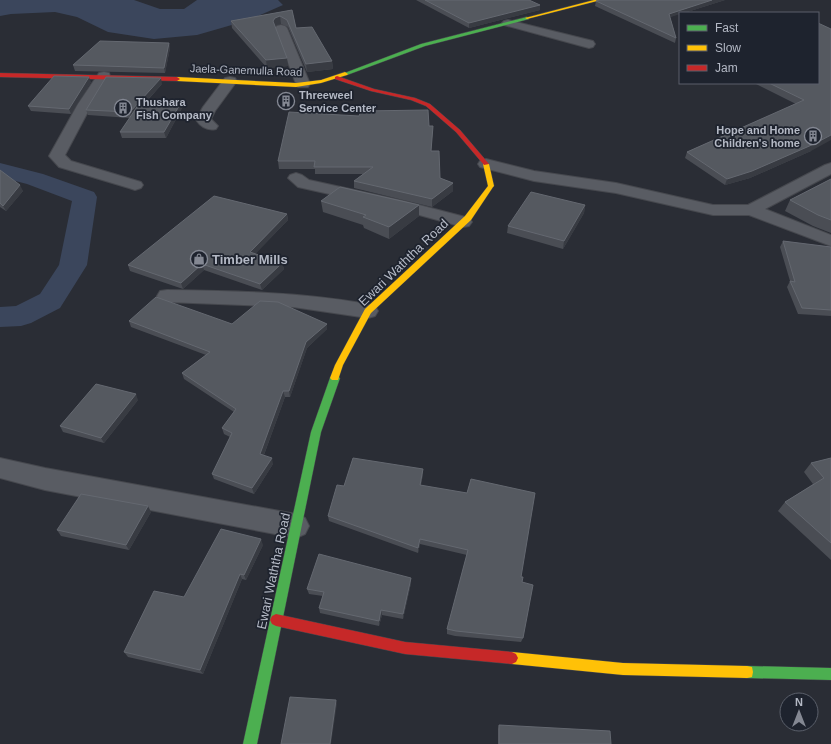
<svg xmlns="http://www.w3.org/2000/svg" width="831" height="744" viewBox="0 0 831 744" font-family="Arial,sans-serif">
<rect width="100%" height="100%" fill="#2a2d35"/>
<polygon fill="#3b465c" points="0,0 134,0 160,9 184,9 197,0 278,0 283,5 249,20 197,35 154,39 108,32 77,17 55,12 11,14 0,16"/>
<g fill="none" stroke-linecap="round" stroke-linejoin="round">
<polygon fill="#3b465c" fill-rule="evenodd" points="0,163 43,174 94,192 97,197 87,265 60,308 31,323 21,326 0,327 0,307 16,306 40,294 59,265 72,201 27,184 0,177"/>
<g stroke="#46484e" stroke-width="2">
<g id="street">
<polygon points="508,20 593,41 595,44 593,47 589,48 504,25 502,23 504,21"/>
<polygon points="281,25 285,26 287,28 310,84 308,87 298,87 296,84 275,28 277,26"/>
<polygon points="104,72 109,73 110,76 92,104 65,155 71,161 141,182 143,185 141,188 135,190 129,188 59,167 49,156 78,104 99,73"/>
<path d="M230 77 235 78 237 81 215 111 211 119 218 126 216 129C208 131 201 127 196 120L203 107 225 78Z"/>
<polygon points="486,159 534,171 616,183 713,205 748,205 825,165 831,163 831,174 765,209 831,235 831,246 749,215 713,215 616,193 534,181 480,167 478,164 480,161"/>
<polygon points="296,173 302,175 309,180 404,201 469,218 472,222 469,226 463,227 401,210 298,187 288,178 290,175"/>
<path d="M167 290C234 291 301 292 368 304L375 306 378 311 375 316 368 318 293 307 167 302 160 301 157 296 160 291Z"/>
<polygon points="0,458 45,468 296,514 305,518 309,526 305,534 296,538 45,490 0,478"/>
</g>
</g>
<g stroke="#46484e" stroke-width="1">
<g id="fast">
<polygon points="527,17 529,19 425,46 347,75 342,74 421,44"/>
<polygon points="335,375 340,378 321,432 257,744 243,744 311,432 330,378"/>
<polygon points="747,666 831,668 831,680 747,678 742,677 741,672 742,667"/>
</g>
</g>
<g stroke="#46484e" stroke-width="1">
<g id="slow">
<polygon points="594,0 601,0 527,19 525,18"/>
<polygon points="345,72 348,74 347,75 321,83 296,87 177,81 174,79 177,77 296,83 321,80"/>
<polygon points="484,163 489,164 494,186 493,187 471,220 371,313 343,365 338,380 332,380 330,378 335,365 365,309 465,216 488,186 483,164"/>
<polygon points="512,652 623,663 747,666 752,667 753,672 752,677 747,678 623,675 512,664 508,662 506,658 508,654"/>
</g>
</g>
<g stroke="#46484e" stroke-width="1">
<g id="jam">
<polygon points="0,73 177,77 180,79 177,81 0,77"/>
<polygon points="337,76 374,89 415,98 430,104 460,130 489,164 484,165 456,132 426,106 411,100 371,91 335,79 335,77"/>
<polygon points="276,614 405,642 512,652 516,654 518,658 516,662 512,664 405,654 276,626 272,624 270,620 272,616"/>
</g>
</g>
<use href="#street" fill="#595c63" fill-rule="evenodd"/>
<use href="#fast" fill="#4caf50" fill-rule="evenodd"/>
<use href="#slow" fill="#ffc107" fill-rule="evenodd"/>
<use href="#jam" fill="#c62828" fill-rule="evenodd"/>
</g>
<g fill="#4a4d54">
<polygon points="416,0 529,0 540,10 469,28"/>
<polygon points="725,0 684,13 680,13 670,17 676,38 675,43 595,6 596,1"/>
<polygon points="292,10 296,28 332,61 333,69 307,72 288,27 281,24 276,25 275,27 288,66 267,68 232,28 231,21"/>
<polygon points="169,43 170,48 165,73 75,71 73,65"/>
<polygon points="91,82 71,114 31,111 28,106"/>
<polygon points="754,83 818,83 811,151 750,178 725,185 685,158 687,152 796,104"/>
<polygon points="162,84 147,101 182,101 183,106 166,138 122,138 120,132 130,118 88,115 86,110"/>
<polygon points="429,126 433,126 431,151 440,178 453,183 453,191 432,207 354,188 354,181 363,174 315,174 315,169 279,169 278,161"/>
<polygon points="0,170 23,191 6,211 0,207"/>
<polygon points="831,179 831,233 813,226 785,211 790,200"/>
<polygon points="321,201 419,216 389,239 364,228 363,225 323,212"/>
<polygon points="585,205 584,213 563,249 507,233 508,226"/>
<polygon points="287,214 288,220 255,254 282,263 284,269 262,290 204,270 183,289 130,271 128,265"/>
<polygon points="783,241 831,247 831,316 798,314 787,287 790,281 780,247"/>
<polygon points="129,321 232,324 327,324 327,329 307,348 290,397 285,397 264,455 273,464 254,494 214,479 212,474 230,437 224,434 222,428 234,412 184,379 182,373 206,355 131,327"/>
<polygon points="138,400 104,443 63,432 60,426"/>
<polygon points="831,458 831,560 778,511 785,502 813,484 804,472 811,463"/>
<polygon points="423,469 423,474 421,485 521,577 522,582 523,638 521,642 455,636 447,634 447,629 467,555 420,544 418,553 329,521 328,516 344,486"/>
<polygon points="151,512 129,550 61,536 57,530"/>
<polygon points="263,545 246,580 242,579 203,674 128,657 124,652 184,597"/>
<polygon points="411,578 411,583 403,619 382,615 379,626 320,613 319,608 323,596 309,594 307,589"/>
<polygon points="499,725 611,744 498,744 498,729"/>
</g>
<g fill="#383b42">
<polygon points="712,0 725,0 684,13 680,13 680,14 668,18 669,14"/>
<polygon points="540,5 540,10 469,28 469,23"/>
<polygon points="280,16 281,24 276,25 274,29 273,21 275,18"/>
<polygon points="169,43 170,48 165,73 164,68"/>
<polygon points="287,58 288,66 267,68 266,60"/>
<polygon points="332,61 333,69 307,72 306,64"/>
<polygon points="89,77 91,82 71,114 69,109"/>
<polygon points="161,78 162,84 131,118 130,112"/>
<polygon points="182,101 183,106 166,138 164,132"/>
<polygon points="831,135 831,140 811,151 750,178 725,185 727,179"/>
<polygon points="453,183 453,191 432,207 432,199"/>
<polygon points="20,185 23,191 6,211 3,206"/>
<polygon points="419,205 419,216 389,239 389,227"/>
<polygon points="585,205 584,213 563,249 564,241"/>
<polygon points="287,214 288,220 251,258 250,252"/>
<polygon points="282,263 284,269 262,290 260,284"/>
<polygon points="202,264 204,270 183,289 181,283"/>
<polygon points="327,324 327,329 307,348 290,397 289,391 306,342"/>
<polygon points="283,391 285,397 262,460 260,454"/>
<polygon points="136,394 138,400 104,443 101,438"/>
<polygon points="272,458 273,464 254,494 252,488"/>
<polygon points="423,469 423,474 419,490 420,485"/>
<polygon points="148,506 151,512 129,550 126,545"/>
<polygon points="261,539 263,545 246,580 244,575"/>
<polygon points="420,539 420,544 418,553 418,548"/>
<polygon points="240,574 242,579 203,674 200,670"/>
<polygon points="411,578 411,583 403,619 403,614"/>
<polygon points="381,610 382,615 379,626 379,621"/>
<polygon points="336,700 337,704 331,744 330,744"/>
</g>
<g fill="#555960" stroke="#646870">
<polygon points="425,0 529,0 540,5 469,23"/>
<polygon points="600,0 712,0 669,14 676,38 596,1"/>
<polygon points="292,10 296,28 312,27 332,61 306,64 287,20 280,16 275,18 273,21 287,58 266,60 231,21"/>
<polygon points="818,23 831,29 831,135 814,144 752,171 727,179 687,152 804,100 769,83 818,83"/>
<polygon points="100,41 169,43 164,68 73,65"/>
<polygon points="54,76 89,77 69,109 28,106"/>
<polygon points="106,77 161,78 130,112 86,110"/>
<polygon points="141,101 182,101 164,132 120,132"/>
<polygon points="428,110 429,126 433,126 431,151 439,151 440,178 453,183 432,199 354,181 373,167 314,167 315,161 278,161 289,112 359,116 361,111"/>
<polygon points="0,170 20,185 3,206 0,203"/>
<polygon points="831,179 831,220 818,215 790,200"/>
<polygon points="340,187 419,205 389,227 363,217 366,215 321,201"/>
<polygon points="531,192 585,205 564,241 508,226"/>
<polygon points="214,196 287,214 250,252 282,263 260,284 202,264 181,283 128,265"/>
<polygon points="783,241 831,247 831,310 802,308 790,281 795,282"/>
<polygon points="156,297 232,324 260,301 278,302 327,324 306,342 289,391 283,391 260,454 272,458 252,488 212,474 232,433 222,428 236,409 182,373 210,352 129,321"/>
<polygon points="96,384 136,394 101,438 60,426"/>
<polygon points="353,458 423,469 420,485 467,493 471,479 535,493 521,577 523,577 522,582 533,585 523,638 456,631 447,629 468,550 420,539 418,548 328,516 337,485 344,486"/>
<polygon points="831,458 831,543 785,502 824,478 811,463"/>
<polygon points="81,494 148,506 126,545 57,530"/>
<polygon points="221,529 261,539 244,575 240,574 200,670 124,652 154,591 184,597"/>
<polygon points="319,554 411,578 403,614 381,610 379,621 319,608 324,592 307,589"/>
<polygon points="290,697 336,700 330,744 281,744"/>
<polygon points="499,725 610,731 611,744 499,744"/>
</g>
<defs>
<g id="building-ring" transform="scale(0.9)"><circle r="9.5" fill="#1e232e" stroke="#848893" stroke-width="1.5"/><path d="M-4-6H4V6H1V3H-1V6H-4ZM-2.5-4.3h1.7v1.8h-1.7ZM.8-4.3h1.7v1.8H.8ZM-2.5-1h1.7V.8h-1.7ZM.8-1h1.7V.8H.8Z" fill="#848893"/></g>
<g id="shop-ring" transform="scale(0.9)"><circle r="9.5" fill="#1e232e" stroke="#848893" stroke-width="1.5"/><path d="M-5-2.5h2.3a2.7 3.5 0 0 1 5.4 0H5L5.5 6h-11ZM-1.5-2.5h3a1.5 2.3 0 0 0-3 0Z" fill="#848893"/></g>
</defs>
<g fill-rule="evenodd">
<use href="#building-ring" x="286" y="101"/>
<use href="#building-ring" x="123" y="108"/>
<use href="#building-ring" x="813" y="136"/>
<use href="#shop-ring" x="199" y="259"/>
</g>
<g text-anchor="middle" stroke-width="3.5" stroke-linejoin="round" paint-order="stroke">
<g font-size="11" fill="#b4b9c5" stroke="#1e232e">
<text transform="translate(246 70) rotate(2)" y="4">Jaela-Ganemulla Road</text>
</g>
<g font-size="11" font-weight="bold" fill="#b4b9c5" stroke="#1e232e" text-anchor="start">
<text x="299" y="99">Threeweel<tspan x="299" dy="13">Service Center</tspan></text>
<text x="136" y="106">Thushara<tspan x="136" dy="13">Fish Company</tspan></text>
<text x="800" y="134" text-anchor="end">Hope and Home<tspan x="800" dy="13">Children's home</tspan></text>
</g>
<g font-size="13" font-weight="bold" fill="#b4b9c5" stroke="#1e232e" text-anchor="start">
<text x="212" y="264">Timber Mills</text>
</g>
<g font-size="13" fill="#b4b9c5" stroke="#1e232e">
<text transform="translate(403 262) rotate(-44)" y="5">Ewari Waththa Road</text>
<text transform="translate(273 571) rotate(-78)" y="5">Ewari Waththa Road</text>
</g>
</g>
<rect x="679" y="12" width="140" height="72" fill="#1e232e" stroke="#5a5f6a"/>
<rect x="687" y="25" width="20" height="6" fill="#4caf50" stroke="#5a5f6a"/>
<text x="715" y="32" font-size="12" fill="#b4b9c5">Fast</text>
<rect x="687" y="45" width="20" height="6" fill="#ffc107" stroke="#5a5f6a"/>
<text x="715" y="52" font-size="12" fill="#b4b9c5">Slow</text>
<rect x="687" y="65" width="20" height="6" fill="#c62828" stroke="#5a5f6a"/>
<text x="715" y="72" font-size="12" fill="#b4b9c5">Jam</text>
<g transform="translate(799 712)"><circle r="19" fill="#1e232e" stroke="#5a5f6a"/>
<path d="M0-3L7 15L0 10L-7 15Z" fill="#848893"/>
<text y="-6" font-size="11" font-weight="bold" text-anchor="middle" fill="#b4b9c5">N</text>
</g>
</svg>
